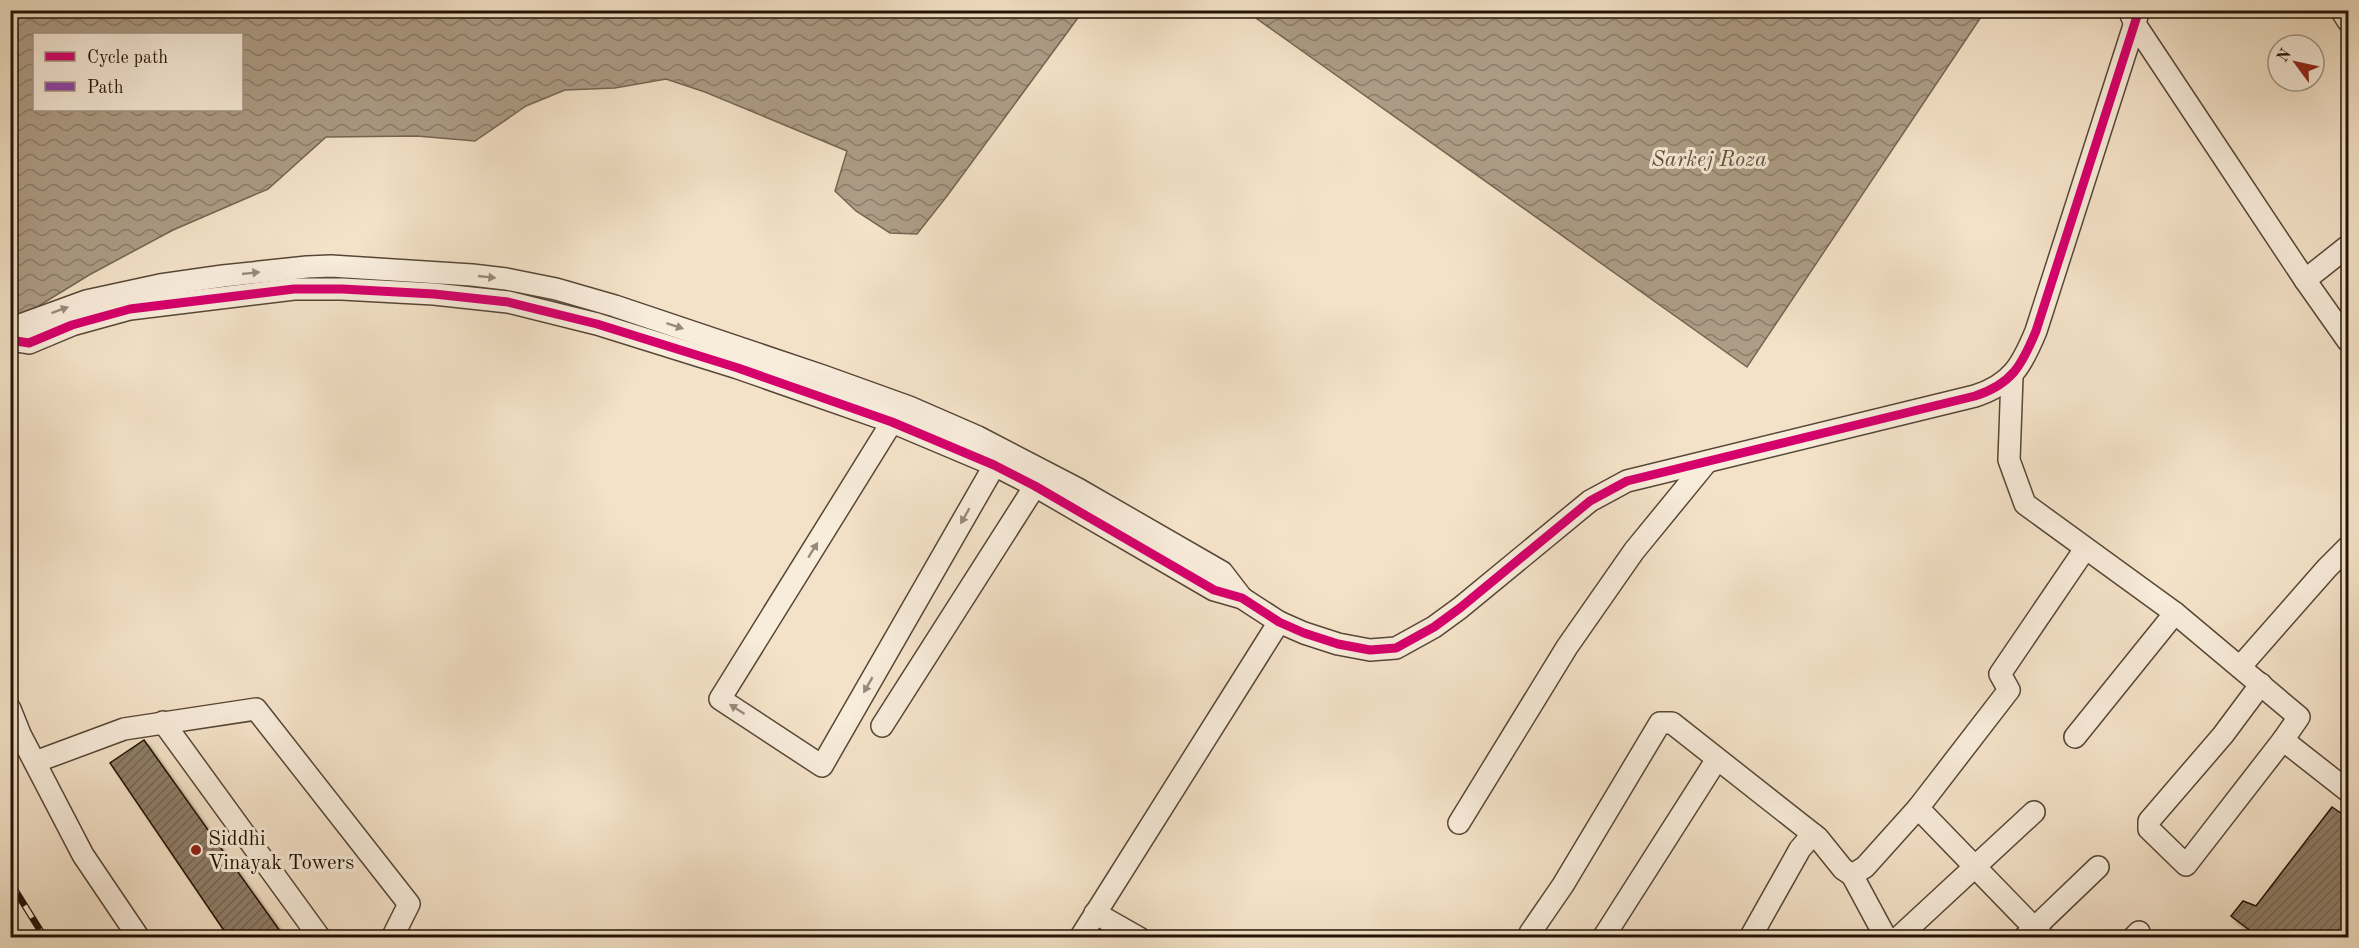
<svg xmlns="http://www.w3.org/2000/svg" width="2359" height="948" viewBox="0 0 2359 948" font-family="'Old Standard TT',serif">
<defs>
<pattern id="water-waves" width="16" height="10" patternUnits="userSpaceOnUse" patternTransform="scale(1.5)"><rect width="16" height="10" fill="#ad9c86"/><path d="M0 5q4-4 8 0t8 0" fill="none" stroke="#8c7e6c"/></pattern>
<pattern id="building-hatch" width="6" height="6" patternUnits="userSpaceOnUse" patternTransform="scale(1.5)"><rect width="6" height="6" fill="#907f6a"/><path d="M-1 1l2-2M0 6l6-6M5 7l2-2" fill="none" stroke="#756755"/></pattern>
<filter id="shadow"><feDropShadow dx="5" dy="5" stdDeviation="1.5" flood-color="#0004"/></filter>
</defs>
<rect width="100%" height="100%" fill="#f4e2c8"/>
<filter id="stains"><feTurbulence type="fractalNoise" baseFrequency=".00333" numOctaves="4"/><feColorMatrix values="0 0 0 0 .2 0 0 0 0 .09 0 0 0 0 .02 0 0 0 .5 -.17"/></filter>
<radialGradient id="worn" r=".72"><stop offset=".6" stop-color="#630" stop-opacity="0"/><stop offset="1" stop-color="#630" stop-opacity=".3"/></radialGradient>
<g fill="url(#water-waves)" stroke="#766552" stroke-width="1.5" fill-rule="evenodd">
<path d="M10 11H1083L947 196 917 234 890 233 856 211 835 191 847 151 705 92 666 79 615 88 565 90 526 106 475 141 417 136 326 137 268 189 173 230 89 275 11 323ZM34 34H242V110H34Z"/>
<polygon points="1246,11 1985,11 1747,367"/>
</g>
<g fill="url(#building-hatch)" stroke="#231305" stroke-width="1.5" filter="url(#shadow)">
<polygon points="144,740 285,938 229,938 110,763"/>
<polygon points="2332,807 2348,818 2348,938 2260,938 2231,916 2243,901 2256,906"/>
</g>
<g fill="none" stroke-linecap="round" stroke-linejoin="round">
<g stroke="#574736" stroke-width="24">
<g id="minor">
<polyline points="2341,10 2348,21"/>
<polyline points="2131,15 2135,24 2305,280 2348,341"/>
<polyline points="2305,280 2348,246"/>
<path d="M10 340 29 343 72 325 130 309 294 289H342L434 294 508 302 597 324 738 368 892 422 994 465 1035 486 1214 590 1242 598 1279 622 1304 633 1338 644 1370 650 1396 648 1434 627 1460 608 1590 501 1627 481 1975 396C2012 384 2022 365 2036 331L2139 10"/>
<polyline points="10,343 20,325 86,301 160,285 223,276 307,267 331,266 472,275 506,279 556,289 615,306 823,376 909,407 978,437 1078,489 1222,572 1242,598"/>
<polyline points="2012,376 2009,460 2025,504 2175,613 2299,717 2283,740 2348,791"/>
<polyline points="892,422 720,699 822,766 1001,454"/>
<polyline points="2240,667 2327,568 2348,547"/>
<polyline points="2261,684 2223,735 2149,821 2149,829 2186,865 2283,740"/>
<polyline points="10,709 20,734 83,855 139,938"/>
<polyline points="163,722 320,938"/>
<polyline points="882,726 1035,486"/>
<polyline points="2075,737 2175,613"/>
<polyline points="35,762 124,729 256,709 409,904 392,938"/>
<polyline points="1459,823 1567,647 1634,551 1706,463"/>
<polyline points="1852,875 1886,938"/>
<polyline points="1095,913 1139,938"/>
<polyline points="2025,937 2098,867"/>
<polyline points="1080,938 1279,622"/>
<polyline points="1530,938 1530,933 1563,885 1660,723 1672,723 1818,838 1843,869 1852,875 1865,867 1918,808"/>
<polyline points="1603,938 1717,759"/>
<polyline points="1750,938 1800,849 1813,834"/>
<polyline points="1898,938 2034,812"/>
<polyline points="2044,938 1918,808 2009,690 2000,674 2085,549"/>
<polyline points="2133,938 2139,932"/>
</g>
</g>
<use href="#minor" stroke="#f8ecdb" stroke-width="21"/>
<g stroke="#231305" stroke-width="7">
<polyline id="rail" points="10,882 45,938"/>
</g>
<use href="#rail" stroke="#f8ecdb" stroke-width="4.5" stroke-dasharray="14" stroke-linecap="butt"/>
<polyline stroke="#8e44ad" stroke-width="8" stroke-dasharray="15 8" stroke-linecap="butt" points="2133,938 2139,932"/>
<g stroke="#f8ecdb" stroke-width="13">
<path id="cycleway" d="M10 340 29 343 72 325 130 309 294 289H342L434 294 508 302 597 324 738 368 892 422 994 465 1035 486 1214 590 1242 598 1279 622 1304 633 1338 644 1370 650 1396 648 1434 627 1460 608 1590 501 1627 481 1975 396C2012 384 2022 365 2036 331L2139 10"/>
</g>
<use href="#cycleway" stroke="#d6006c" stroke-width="9"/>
</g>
<defs><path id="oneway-solid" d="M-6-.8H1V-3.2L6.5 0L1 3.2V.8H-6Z" transform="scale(1.5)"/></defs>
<g fill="#988a7b">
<use href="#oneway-solid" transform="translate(251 273) rotate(-6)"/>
<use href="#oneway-solid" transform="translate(487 277) rotate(6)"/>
<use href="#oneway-solid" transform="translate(60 310) rotate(-20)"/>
<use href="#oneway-solid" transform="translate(675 326) rotate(18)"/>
<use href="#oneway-solid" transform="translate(965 516) rotate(120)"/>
<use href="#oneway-solid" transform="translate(813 550) rotate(-58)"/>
<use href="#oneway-solid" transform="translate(868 685) rotate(120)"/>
<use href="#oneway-solid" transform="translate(737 709) rotate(-147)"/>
</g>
<circle fill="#8f2418" stroke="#f8ecdb" stroke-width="2" cx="196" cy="850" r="6"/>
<g text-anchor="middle" stroke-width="6" stroke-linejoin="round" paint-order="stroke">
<g font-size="21" fill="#231305" stroke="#f8ecdb" text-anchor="start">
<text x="208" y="845">Siddhi<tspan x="208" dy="24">Vinayak Towers</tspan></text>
</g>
<g font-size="22" font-style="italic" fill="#61513f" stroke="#f8ecdb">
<text x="1709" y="166">Sarkej Roza</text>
</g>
</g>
<rect width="2359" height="948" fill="none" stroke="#f4e2c8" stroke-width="36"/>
<rect x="12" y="12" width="2335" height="924" fill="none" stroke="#231305" stroke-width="3"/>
<rect x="18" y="18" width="2323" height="912" fill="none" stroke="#231305" stroke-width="1.5"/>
<rect x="33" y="33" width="210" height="78" fill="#f8ecdb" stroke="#a39585" stroke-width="1.5"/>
<rect x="45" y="52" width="30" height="9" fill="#d6006c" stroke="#a39585" stroke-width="1.5"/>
<text x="87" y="63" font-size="18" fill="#231305">Cycle path</text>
<rect x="45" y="82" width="30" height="9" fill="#8e44ad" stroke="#a39585" stroke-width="1.5"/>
<text x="87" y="93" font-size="18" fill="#231305">Path</text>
<g transform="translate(2296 63) rotate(303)"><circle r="28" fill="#f8ecdb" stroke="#a39585" stroke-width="1.5"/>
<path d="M0-4.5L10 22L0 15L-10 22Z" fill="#8f2418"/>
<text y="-9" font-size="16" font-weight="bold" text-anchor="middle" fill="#231305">N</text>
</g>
<rect width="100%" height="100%" filter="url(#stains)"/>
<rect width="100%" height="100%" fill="url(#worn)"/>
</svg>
